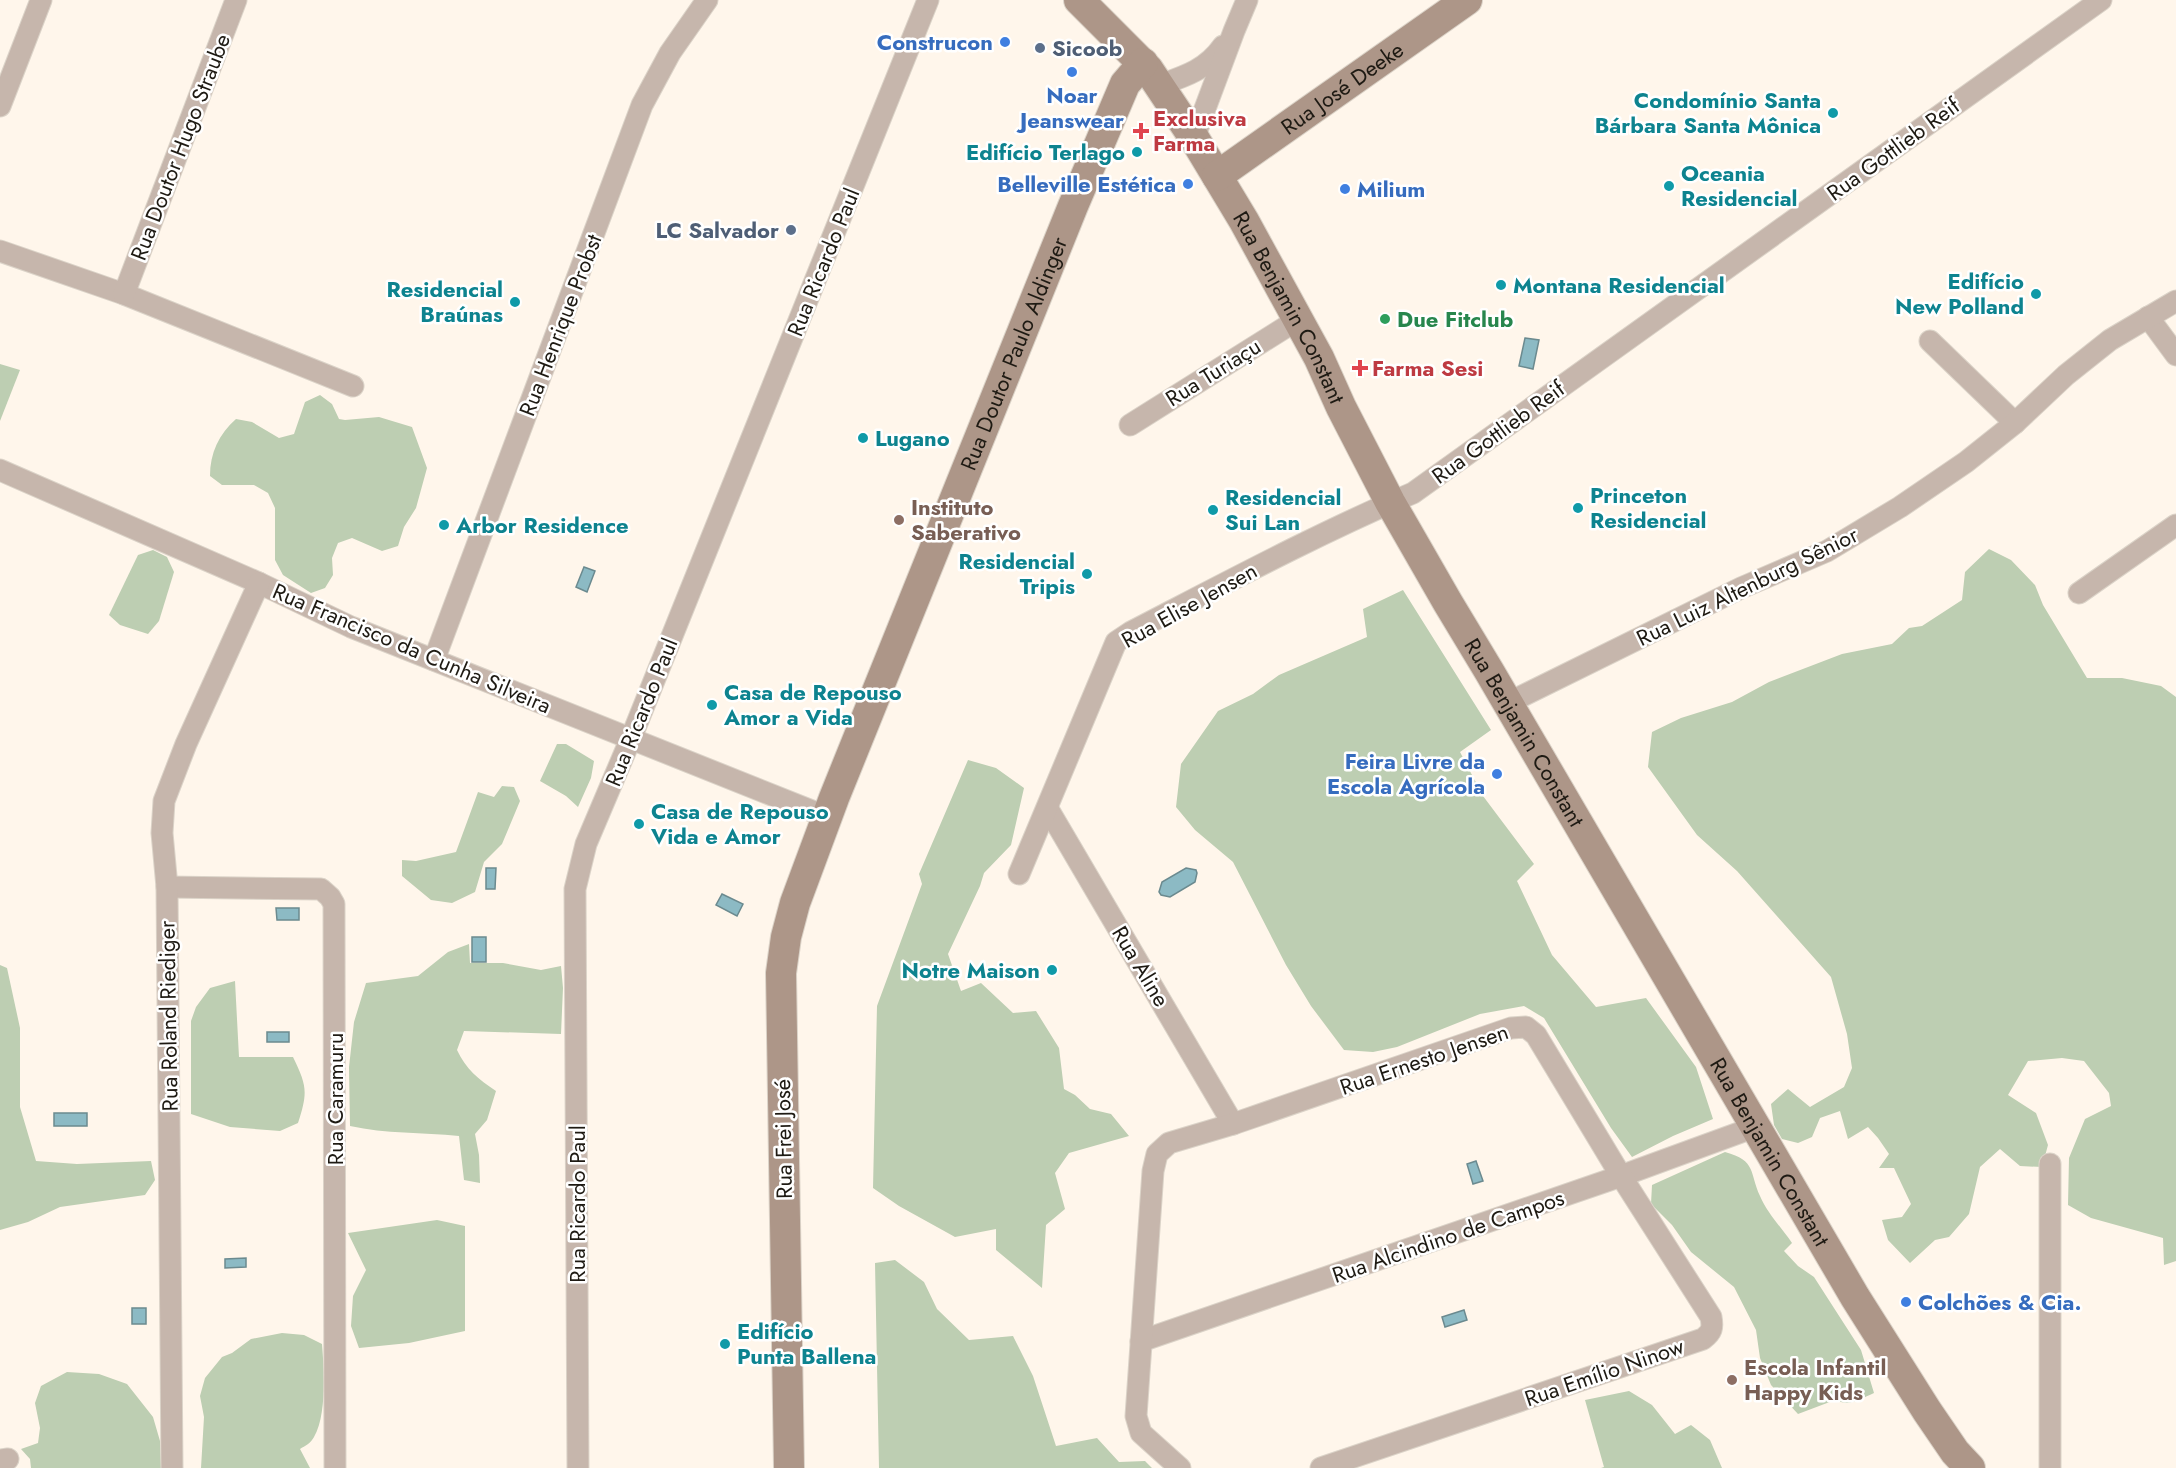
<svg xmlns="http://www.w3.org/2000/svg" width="2176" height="1468" viewBox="0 0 2176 1468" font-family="Jost,sans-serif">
<rect width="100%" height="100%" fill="#fff6eb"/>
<g fill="#bdceb2">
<polygon points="0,364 20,370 0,421"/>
<path d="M320 395 332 404 339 419 345 420 379 417 412 427 427 468 416 508 404 527 398 546 382 551 352 538 338 543 332 558 333 575 325 588 311 593 283 575 275 560V508L268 493 254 485H222L210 476C210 453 219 434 236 419L252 422 279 438 294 434 305 402Z"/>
<polygon points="1989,549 2011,560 2035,585 2043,605 2087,678 2122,678 2161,686 2176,697 2176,1261 2164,1265 2163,1238 2091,1218 2068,1205 2069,1158 2085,1119 2111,1106 2109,1093 2084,1061 2062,1058 2028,1061 2008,1095 2036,1113 2048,1145 2042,1167 2020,1166 2000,1149 1980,1167 1969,1214 1949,1237 1935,1240 1910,1263 1888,1240 1882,1220 1902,1217 1911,1204 1894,1168 1879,1168 1889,1154 1878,1138 1868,1127 1848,1139 1840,1111 1820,1118 1812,1137 1798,1143 1782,1139 1774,1125 1771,1104 1788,1089 1810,1107 1844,1087 1852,1068 1847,1034 1831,977 1737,871 1697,835 1648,767 1652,732 1681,718 1732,702 1769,682 1842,654 1892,644 1909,628 1922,626 1962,600 1965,572"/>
<polygon points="153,550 167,557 174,572 159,621 148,634 120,625 109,615 138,555"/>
<polygon points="1403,590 1491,730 1460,752 1483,796 1534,864 1517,881 1552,955 1596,1007 1646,998 1696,1067 1713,1119 1673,1136 1632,1157 1611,1128 1544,1018 1524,1006 1480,1014 1397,1047 1373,1052 1344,1050 1311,1006 1286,965 1233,862 1195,830 1176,807 1181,764 1218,711 1253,694 1279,675 1367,637 1363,609"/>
<polygon points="557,744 566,744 594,761 591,778 578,807 566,796 540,781"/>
<polygon points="968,760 996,768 1024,788 1011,845 984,873 980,886 948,954 961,991 981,983 1013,1013 1036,1011 1059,1048 1064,1089 1075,1095 1090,1109 1111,1114 1129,1136 1069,1153 1055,1173 1065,1209 1046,1225 1042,1288 996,1250 996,1229 955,1237 899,1206 873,1188 877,1006 922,884 919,874"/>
<polygon points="502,786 514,787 520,801 502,844 484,862 475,892 452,903 431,900 402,876 402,860 416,861 456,852 478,792 494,797"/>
<path d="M469 944 470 963H503L541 970 561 966 563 988 561 1034 464 1031 457 1050C466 1069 478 1079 496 1091L487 1120 475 1134 479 1155 480 1183 464 1180 459 1136C422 1132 386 1134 350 1126L349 1067 354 1022 366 983 418 976 448 952Z"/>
<polygon points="0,965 7,968 20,1028 20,1107 36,1161 77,1164 151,1161 155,1180 145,1195 60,1207 28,1222 0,1230"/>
<path d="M235 981 239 1057H293C307 1086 308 1092 298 1123L280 1131 230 1127 191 1114V1021L196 1007 210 988Z"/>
<path d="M1725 1152C1757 1161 1749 1172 1760 1196 1767 1213 1782 1228 1792 1243L1784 1251 1798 1266 1814 1277 1861 1350 1874 1393C1860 1399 1850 1407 1835 1400L1798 1414 1771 1385 1760 1358 1756 1330 1734 1287 1691 1252 1672 1225 1651 1204 1652 1185Z"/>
<polygon points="437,1220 465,1226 465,1331 409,1343 359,1348 351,1326 353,1296 366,1270 348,1233"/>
<polygon points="895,1260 924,1282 937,1309 969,1340 1013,1336 1033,1376 1056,1446 1097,1438 1119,1462 1145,1461 1152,1468 879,1468 875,1263"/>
<path d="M282 1333 304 1335 322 1344C324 1368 327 1415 314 1437 311 1443 305 1446 300 1449L310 1468H201L204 1417 200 1396 205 1378 222 1357 232 1353 251 1339Z"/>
<polygon points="67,1372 99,1374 127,1384 153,1417 160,1441 161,1468 31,1468 30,1459 21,1449 38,1443 40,1428 35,1403 41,1386"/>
<polygon points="1629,1391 1652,1405 1675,1434 1691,1425 1710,1440 1722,1468 1601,1468 1604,1467 1585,1400"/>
</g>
<g fill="#8cbac4" stroke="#6b8a8f" stroke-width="1.5">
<polygon points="1525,338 1539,340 1533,369 1519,366"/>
<polygon points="584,567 595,571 587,592 576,587"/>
<polygon points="486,868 496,868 495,889 486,889"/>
<polygon points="1186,868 1196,870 1197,873 1195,882 1170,897 1161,895 1159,892 1162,882"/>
<polygon points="722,894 743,904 737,916 716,905"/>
<polygon points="276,908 299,908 299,920 277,920"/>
<rect x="472" y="937" width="14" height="25"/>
<rect x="267" y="1032" width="22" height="10"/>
<rect x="54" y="1113" width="33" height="13"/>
<polygon points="1476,1161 1483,1181 1473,1184 1467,1164"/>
<polygon points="246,1258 246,1267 225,1268 225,1259"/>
<rect x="132" y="1308" width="14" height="16"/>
<polygon points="1464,1310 1467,1320 1445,1327 1442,1317"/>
</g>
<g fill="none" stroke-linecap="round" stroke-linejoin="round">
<g stroke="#dbd3c8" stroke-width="23">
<g id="street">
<path d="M1160 85C1186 76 1207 69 1223 46"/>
<polyline points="0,106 41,0"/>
<polyline points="1194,138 1234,31 1247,0"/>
<polyline points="0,251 124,294 353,386"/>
<polyline points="124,294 236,0"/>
<polyline points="2148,317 2176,355"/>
<polyline points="1930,341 2015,423"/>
<polyline points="1130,425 1297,320"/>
<polyline points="0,470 259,583 351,627 827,817"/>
<polyline points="2079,593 2176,525"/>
<polyline points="434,660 642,105 670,53 707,0"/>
<polyline points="1508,703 1741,588 1827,551 1900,507 1966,462 2015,423 2066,375 2110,340 2176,301"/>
<polyline points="1048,809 1233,1124"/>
<path d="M1019 874 1116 642 1131 632C1224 584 1317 534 1413 493L2101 0"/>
<polyline points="167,887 321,889 330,897 334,904 335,1468"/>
<polyline points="2050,1164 2050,1468"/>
<polyline points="1141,1341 1621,1176 1755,1127"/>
<polyline points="0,1460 8,1459"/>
<polyline points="172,1468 167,887 162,833 164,801 186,744 259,583"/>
<polyline points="578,1468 575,889 586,844 631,738 928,0"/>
<path d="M1180 1468 1141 1433 1136 1416 1153 1171 1157 1154 1169 1143 1233 1124 1511 1028 1526 1027 1536 1035 1621 1176 1711 1317C1713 1328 1712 1332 1703 1339L1321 1468"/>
</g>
</g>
<g stroke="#dbd3c8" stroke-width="32">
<g id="secondary">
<path id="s1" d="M1079 0 1148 69 1194 138 1244 221 1319 358 1341 407 1390 502 1448 603 1489 671 1855 1297 1927 1411 1955 1452 1970 1468"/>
<path id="s2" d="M1217 176 1467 0"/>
<path id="s3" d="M789 1468 781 973 786 937 795 903 834 798 1073 206 1125 84 1143 63"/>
</g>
</g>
<use href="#street" stroke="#c6b6ac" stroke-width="21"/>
<use href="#secondary" stroke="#ad9688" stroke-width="30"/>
</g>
<g fill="#3f7fe0" stroke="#fff" stroke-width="2">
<circle cx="1005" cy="42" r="6"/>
<circle cx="1072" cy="72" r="6"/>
<circle cx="1188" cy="184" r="6"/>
<circle cx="1345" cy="189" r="6"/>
<circle cx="1497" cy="774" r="6"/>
<circle cx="1906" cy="1302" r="6"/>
</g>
<g fill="#5c6f8a" stroke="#fff" stroke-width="2">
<circle cx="1040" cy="48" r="6"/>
<circle cx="791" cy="230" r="6"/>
</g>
<g fill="#0f9aa8" stroke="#fff" stroke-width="2">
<circle cx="1833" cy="113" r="6"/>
<circle cx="1137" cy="152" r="6"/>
<circle cx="1669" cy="186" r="6"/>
<circle cx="1501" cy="285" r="6"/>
<circle cx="2036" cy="294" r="6"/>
<circle cx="515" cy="302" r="6"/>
<circle cx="863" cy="438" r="6"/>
<circle cx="1578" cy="508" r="6"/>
<circle cx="1213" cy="510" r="6"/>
<circle cx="444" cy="525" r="6"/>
<circle cx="1087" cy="574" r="6"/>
<circle cx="712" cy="705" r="6"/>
<circle cx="639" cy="824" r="6"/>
<circle cx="1052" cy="970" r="6"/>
<circle cx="725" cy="1344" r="6"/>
</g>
<g fill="#e0444e" stroke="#fff" stroke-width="2">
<path d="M1138 122h6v6h6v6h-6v6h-6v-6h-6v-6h6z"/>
<path d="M1357 359h6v6h6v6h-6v6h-6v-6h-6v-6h6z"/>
</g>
<circle fill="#2e9e5b" stroke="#fff" stroke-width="2" cx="1385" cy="319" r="6"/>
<g fill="#8d6e63" stroke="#fff" stroke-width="2">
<circle cx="899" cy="520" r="6"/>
<circle cx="1732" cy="1380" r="6"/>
</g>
<g text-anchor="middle" stroke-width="5" stroke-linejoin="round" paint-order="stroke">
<g font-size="22" font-weight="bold" fill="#366cbe" stroke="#fff" text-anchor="end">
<text x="993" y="50">Construcon</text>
<text x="1072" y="103" text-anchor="middle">Noar<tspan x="1072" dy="25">Jeanswear</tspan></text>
<text x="1176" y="192">Belleville Estética</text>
<text x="1357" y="197" text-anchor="start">Milium</text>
<text x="1485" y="769">Feira Livre da<tspan x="1485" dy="25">Escola Agrícola</tspan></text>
<text x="1918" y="1310" text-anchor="start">Colchões &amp; Cia.</text>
</g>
<g font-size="22" font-weight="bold" fill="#4e5e75" stroke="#fff" text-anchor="start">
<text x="1052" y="56">Sicoob</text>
<text x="779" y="238" text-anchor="end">LC Salvador</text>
</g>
<g font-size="22" fill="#1e1a13" stroke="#fff">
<text dy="8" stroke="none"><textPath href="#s2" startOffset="153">Rua José Deeke</textPath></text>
<text transform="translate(180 147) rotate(-69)" y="8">Rua Doutor Hugo Straube</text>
<text transform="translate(1893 149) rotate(-36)" y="8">Rua Gottlieb Reif</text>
<text transform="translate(823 262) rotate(-68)" y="8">Rua Ricardo Paul</text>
<text dy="8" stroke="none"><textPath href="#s1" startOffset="375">Rua Benjamin Constant</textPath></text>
<text transform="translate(560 325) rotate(-69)" y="8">Rua Henrique Probst</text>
<text dy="8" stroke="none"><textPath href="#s3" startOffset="1158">Rua Doutor Paulo Aldinger</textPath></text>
<text transform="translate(1213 372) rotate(-32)" y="8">Rua Turiaçu</text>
<text transform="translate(1498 432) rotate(-36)" y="8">Rua Gottlieb Reif</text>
<text transform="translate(1747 586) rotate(-26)" y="8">Rua Luiz Altenburg Sênior</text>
<text transform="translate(1189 605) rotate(-29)" y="8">Rua Elise Jensen</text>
<text transform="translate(412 648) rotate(23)" y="8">Rua Francisco da Cunha Silveira</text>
<text transform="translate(641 712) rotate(-68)" y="8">Rua Ricardo Paul</text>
<text dy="8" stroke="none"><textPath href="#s1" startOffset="861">Rua Benjamin Constant</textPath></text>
<text transform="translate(1141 966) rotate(59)" y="8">Rua Aline</text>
<text transform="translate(168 1016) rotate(-91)" y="8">Rua Roland Riediger</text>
<text transform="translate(1424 1059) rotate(-19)" y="8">Rua Ernesto Jensen</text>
<text transform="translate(335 1099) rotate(-90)" y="8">Rua Caramuru</text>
<text transform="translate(783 1139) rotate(-91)" y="8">Rua Frei José</text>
<text dy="8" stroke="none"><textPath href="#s1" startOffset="1347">Rua Benjamin Constant</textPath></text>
<text transform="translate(577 1204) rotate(-90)" y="8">Rua Ricardo Paul</text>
<text transform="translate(1448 1236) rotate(-19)" y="8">Rua Alcindino de Campos</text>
<text transform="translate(1604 1372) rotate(-19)" y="8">Rua Emílio Ninow</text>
</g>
<g font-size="22" font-weight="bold" fill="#0d838f" stroke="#fff" text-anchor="start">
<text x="1821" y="108" text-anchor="end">Condomínio Santa<tspan x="1821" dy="25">Bárbara Santa Mônica</tspan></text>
<text x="1125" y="160" text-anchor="end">Edifício Terlago</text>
<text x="1681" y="181">Oceania<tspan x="1681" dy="25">Residencial</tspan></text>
<text x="2024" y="289" text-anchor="end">Edifício<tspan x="2024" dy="25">New Polland</tspan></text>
<text x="1513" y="293">Montana Residencial</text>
<text x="503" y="297" text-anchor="end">Residencial<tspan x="503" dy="25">Braúnas</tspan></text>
<text x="875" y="446">Lugano</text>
<text x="1590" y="503">Princeton<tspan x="1590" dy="25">Residencial</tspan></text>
<text x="1225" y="505">Residencial<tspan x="1225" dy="25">Sui Lan</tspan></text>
<text x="456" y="533">Arbor Residence</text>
<text x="1075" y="569" text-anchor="end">Residencial<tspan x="1075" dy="25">Tripis</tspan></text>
<text x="724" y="700">Casa de Repouso<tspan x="724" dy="25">Amor a Vida</tspan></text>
<text x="651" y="819">Casa de Repouso<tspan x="651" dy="25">Vida e Amor</tspan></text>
<text x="1040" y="978" text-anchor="end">Notre Maison</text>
<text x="737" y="1339">Edifício<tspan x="737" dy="25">Punta Ballena</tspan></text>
</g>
<g font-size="22" font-weight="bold" fill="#be3a42" stroke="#fff" text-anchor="start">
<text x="1153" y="126">Exclusiva<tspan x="1153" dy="25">Farma</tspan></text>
<text x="1372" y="376">Farma Sesi</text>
</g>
<g font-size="22" font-weight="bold" fill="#27864d" stroke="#fff" text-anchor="start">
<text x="1397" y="327">Due Fitclub</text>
</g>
<g font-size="22" font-weight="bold" fill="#785e54" stroke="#fff" text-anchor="start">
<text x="911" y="515">Instituto<tspan x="911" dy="25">Saberativo</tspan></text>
<text x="1744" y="1375">Escola Infantil<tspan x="1744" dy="25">Happy Kids</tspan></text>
</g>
</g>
</svg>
